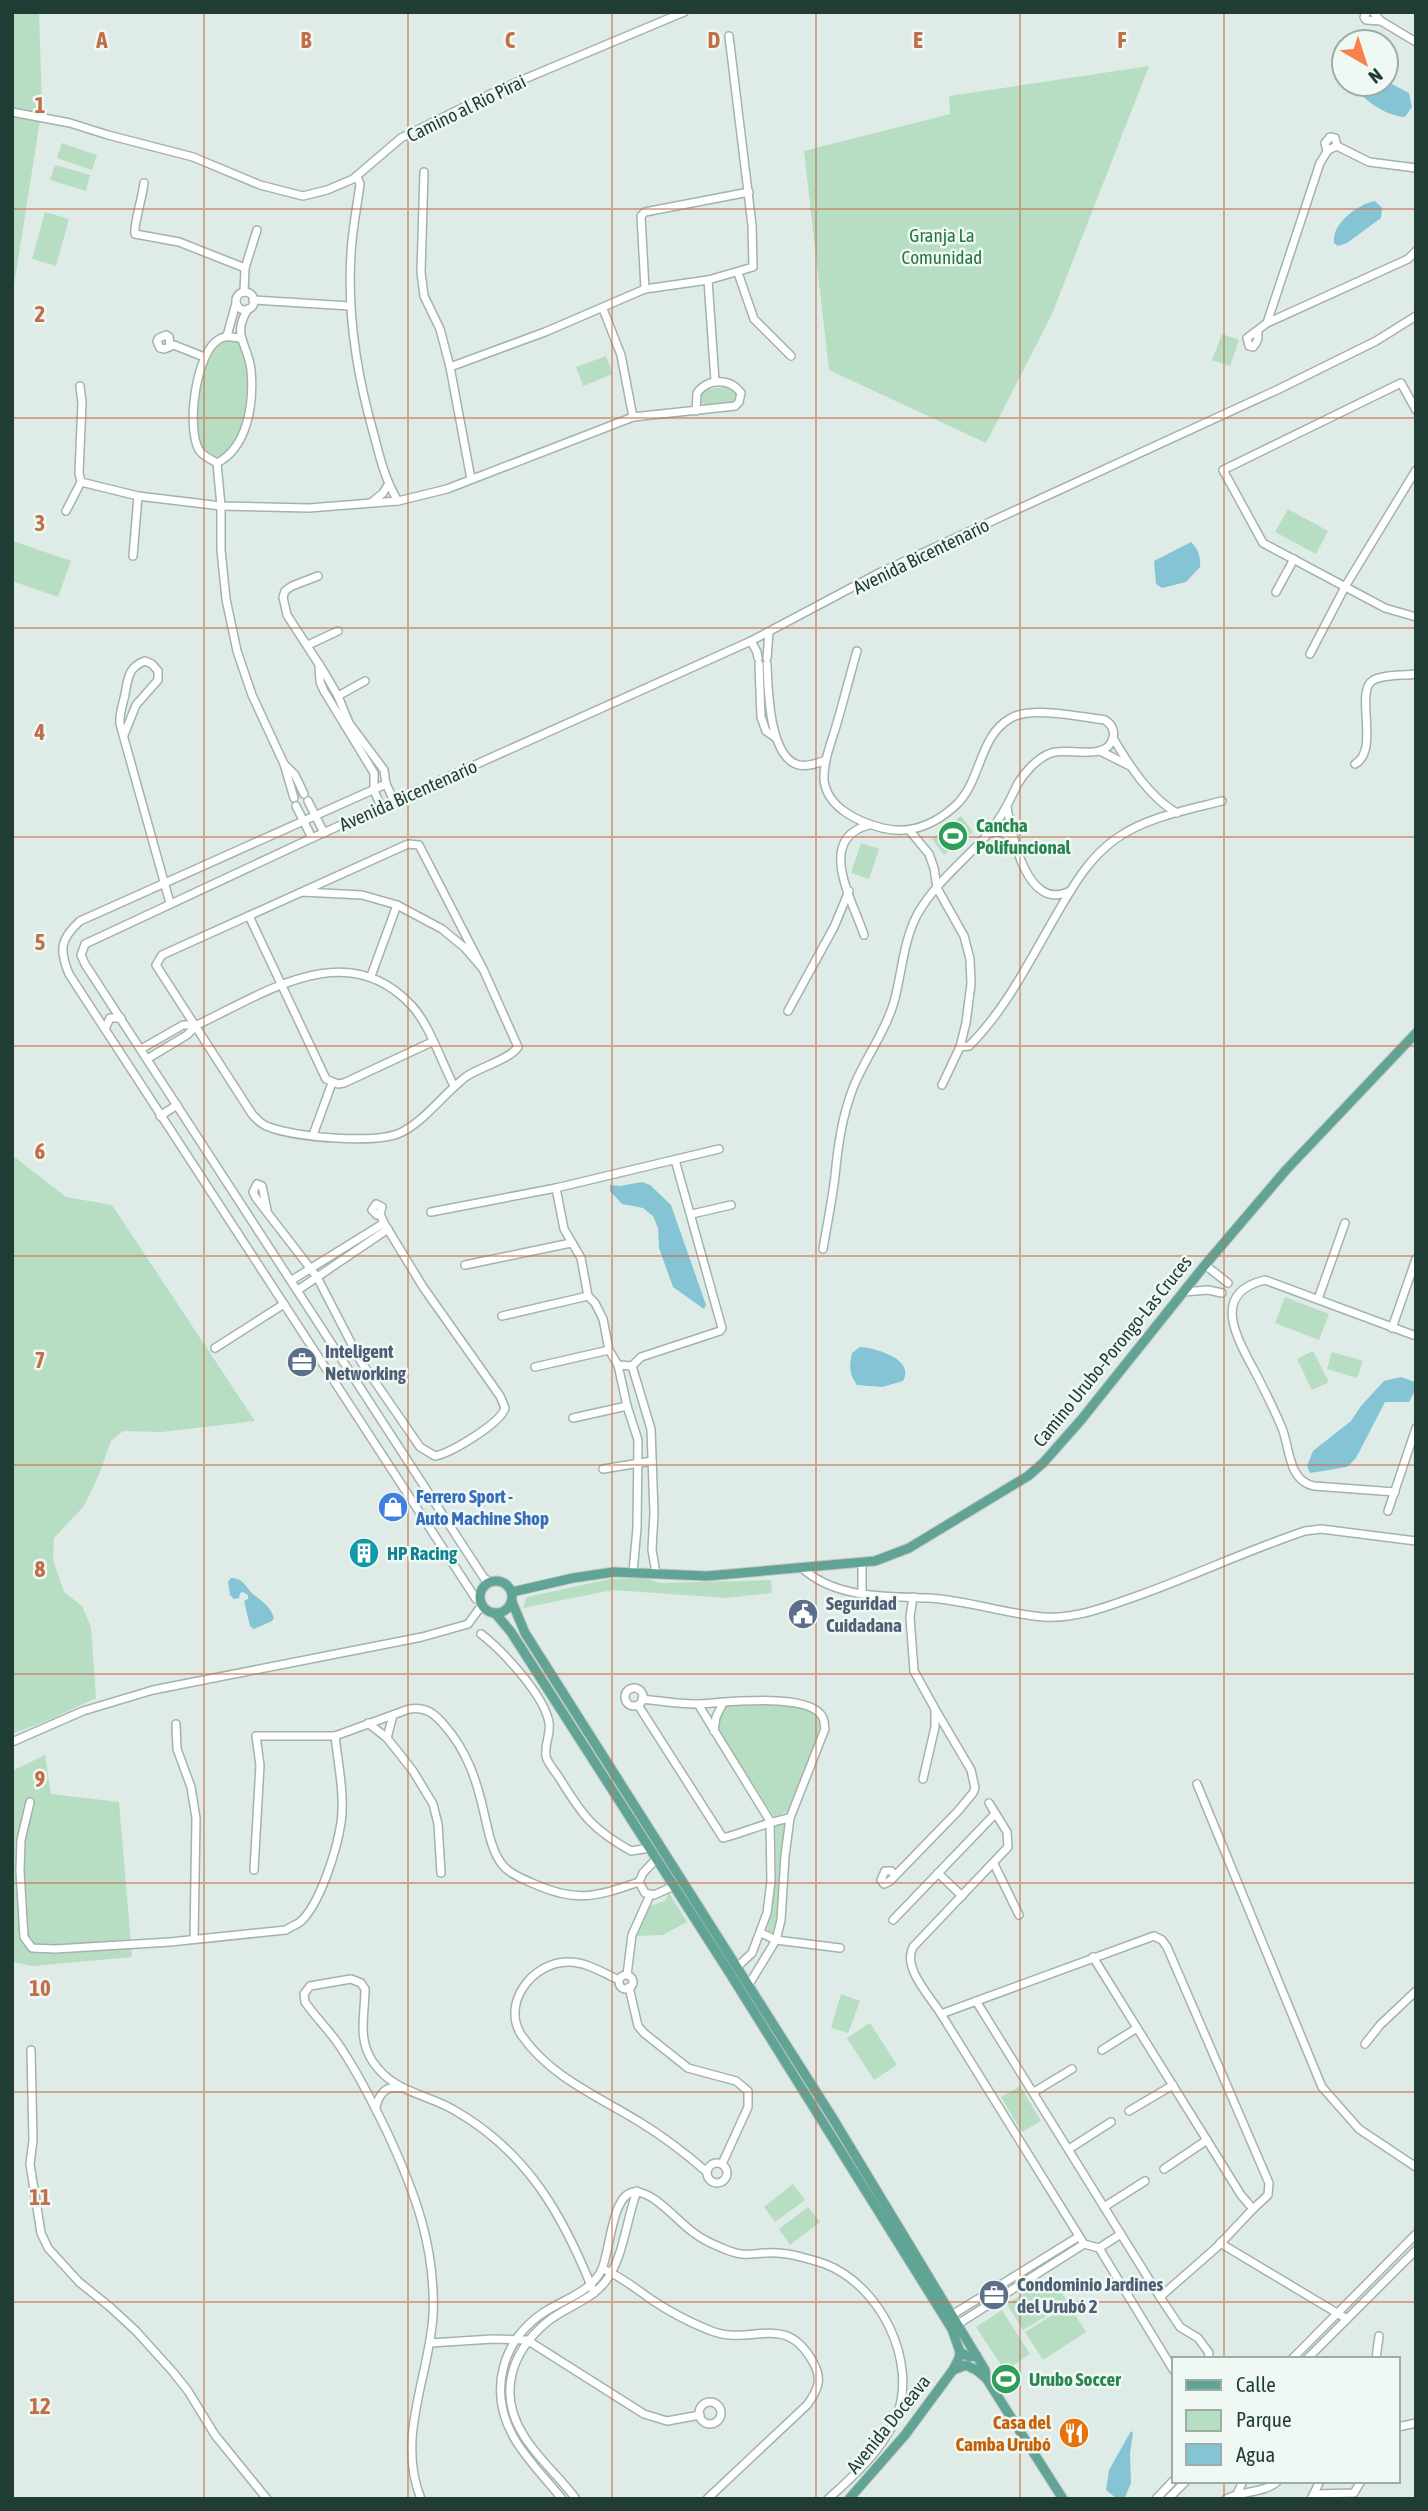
<svg xmlns="http://www.w3.org/2000/svg" width="1428" height="2511" viewBox="0 0 1428 2511" font-family="'Asap Condensed',sans-serif">
<rect width="100%" height="100%" fill="#dfebe6"/>
<g fill="#b7dec3">
<polygon points="12,12 39,12 42,108 12,298"/>
<polygon points="1149,66 1052,314 986,443 829,370 804,151 950,114 949,96"/>
<polygon points="62,143 97,155 92,170 57,158"/>
<polygon points="55,165 90,175 86,191 50,180"/>
<polygon points="45,212 69,219 56,266 32,259"/>
<polygon points="1222,334 1239,340 1230,366 1212,360"/>
<path d="M229 339 239 343C251 369 252 420 234 445 231 449 226 453 223 457H215C210 454 205 451 202 446 188 421 200 350 229 339Z"/>
<polygon points="606,356 613,374 583,386 576,367"/>
<path d="M724 387H731L736 393 734 402C722 406 704 411 699 398L702 390Z"/>
<polygon points="1288,509 1328,531 1316,554 1275,532"/>
<polygon points="13,541 71,561 58,597 12,581"/>
<polygon points="961,816 973,832 944,855 932,839"/>
<polygon points="861,843 879,849 869,879 851,873"/>
<polygon points="12,1155 66,1197 112,1205 255,1421 162,1432 123,1431 111,1441 100,1472 84,1506 54,1538 53,1560 64,1592 82,1606 91,1627 96,1698 49,1720 12,1734"/>
<polygon points="1285,1297 1329,1314 1319,1340 1275,1323"/>
<polygon points="1313,1351 1329,1382 1312,1390 1297,1359"/>
<polygon points="1332,1352 1363,1361 1357,1378 1327,1369"/>
<polygon points="644,1578 661,1583 771,1580 772,1593 726,1598 613,1590 523,1608 527,1597 610,1579"/>
<path d="M725 1705C746 1705 797 1701 814 1713 819 1717 819 1723 820 1728L789 1811 774 1817 718 1729V1721Z"/>
<polygon points="45,1755 51,1794 119,1802 132,1957 33,1966 12,1962 12,1771"/>
<path d="M780 1823 785 1825C779 1857 785 1905 772 1932L767 1931 776 1869 775 1826Z"/>
<polygon points="669,1893 687,1922 663,1935 635,1936 649,1906 665,1901"/>
<polygon points="841,1994 860,2001 848,2033 831,2028"/>
<polygon points="870,2023 897,2065 874,2080 847,2038"/>
<polygon points="1020,2086 1041,2121 1022,2132 1001,2097"/>
<polygon points="793,2184 805,2200 775,2222 764,2207"/>
<polygon points="808,2207 820,2222 790,2245 779,2229"/>
<polygon points="1051,2276 1068,2303 1023,2330 1007,2304"/>
<polygon points="1069,2305 1086,2332 1043,2360 1025,2332"/>
<polygon points="1002,2310 1030,2354 1005,2371 976,2327"/>
</g>
<g fill="#84c4d4">
<path d="M1386 81 1409 93 1412 107 1405 117C1386 116 1363 100 1353 85L1386 84Z"/>
<path d="M1375 201 1382 208 1381 218 1347 243 1338 246 1334 243C1331 224 1358 204 1375 201Z"/>
<path d="M1191 542C1198 548 1201 558 1200 567L1186 582 1162 588 1156 584 1154 561Z"/>
<polygon points="642,1182 650,1185 671,1205 706,1305 704,1309 673,1287 659,1248 658,1228 653,1216 643,1208 622,1204 610,1191 610,1185 620,1186"/>
<path d="M860 1347C876 1348 915 1359 903 1381L882 1387 857 1385C849 1374 849 1366 852 1353Z"/>
<polygon points="1401,1377 1415,1382 1416,1389 1409,1402 1385,1402 1356,1458 1347,1467 1310,1473 1307,1466 1313,1451 1351,1421 1361,1406 1384,1381"/>
<path d="M231 1578C244 1578 245 1587 254 1595 263 1602 270 1606 274 1618L272 1621 254 1629 250 1626 244 1601 248 1599V1595L243 1592 240 1593 239 1598 234 1599 230 1595 228 1582Z"/>
<polygon points="1131,2431 1133,2433 1130,2453 1131,2483 1125,2497 1116,2498 1106,2490 1109,2470"/>
</g>
<g fill="none" stroke-linecap="round" stroke-linejoin="round">
<g stroke="#a2b3ad" stroke-width="10">
<g id="minor">
<polyline points="1367,12 1364,17 1366,20 1381,21"/>
<polyline points="1373,12 1381,21 1416,42"/>
<polyline points="12,112 70,123 108,135 193,157 260,185 303,196 327,190 353,179 401,138 503,88 684,12"/>
<polyline points="1327,151 1325,143 1330,137 1335,138 1337,146"/>
<polyline points="424,172 421,272 424,296 440,329 450,367 471,479"/>
<path d="M357 177 360 184C357 207 352 231 351 254 347 316 357 376 374 435 380 458 385 480 398 501"/>
<path d="M144 183C143 195 133 227 135 234L179 242 245 268"/>
<polyline points="738,273 754,319 791,356"/>
<polyline points="708,280 715,381"/>
<polyline points="645,289 641,216 645,212 749,192"/>
<polyline points="244,292 245,268 257,230"/>
<circle cx="245" cy="301" r="9"/>
<polyline points="253,300 350,306"/>
<polyline points="603,309 621,355 633,417"/>
<polyline points="1267,323 1320,163 1328,150 1337,146 1369,162 1416,168"/>
<path d="M1258 332C1258 339 1258 342 1253 347L1249 346 1247 338 1267 323 1408 259 1416 251"/>
<polyline points="227,336 236,303"/>
<polyline points="170,345 169,337 166,335 159,338 157,341 160,348 164,349 174,345 204,357"/>
<polyline points="450,367 545,332 645,289 708,280 753,267 752,225 729,36"/>
<polyline points="1416,410 1401,383 1223,470 1263,543 1385,608 1416,617"/>
<polyline points="217,463 221,506 221,550 226,599 237,651 252,695 284,764 294,798"/>
<path d="M217 463C248 447 254 403 251 370 248 343 231 336 248 309"/>
<path d="M217 463C210 459 203 456 199 450 186 427 196 354 218 340 225 335 232 337 239 338"/>
<path d="M81 482 138 496 221 506 309 508 398 501 447 489 633 417 735 406 739 402 741 393C730 378 708 378 697 393L696 411"/>
<polyline points="372,502 383,493 388,485"/>
<polyline points="66,511 81,482 79,473 82,403 80,386"/>
<polyline points="133,556 138,496"/>
<polyline points="318,576 292,586 285,591 283,597 287,615 324,672 338,696 349,723 384,770 386,784 394,801"/>
<polyline points="1276,592 1294,559"/>
<polyline points="751,641 757,652 758,658"/>
<polyline points="308,645 338,631"/>
<polyline points="1310,654 1346,585 1416,470"/>
<polyline points="767,658 769,632"/>
<polyline points="319,664 320,682 324,691 374,773 374,790 381,807"/>
<polyline points="759,664 761,717 766,731 776,738"/>
<path d="M767 664C768 689 769 758 799 765 808 767 818 763 826 760"/>
<polyline points="338,696 365,681"/>
<path d="M124 735 136 705 158 680V671L152 664 145 661C128 667 128 679 125 694 123 705 119 713 120 724L170 903"/>
<path d="M1113 738C1129 765 1150 798 1177 813"/>
<polyline points="1100,751 1128,765"/>
<path d="M1355 764C1380 751 1355 693 1372 681 1382 674 1404 676 1416 674"/>
<polyline points="285,765 295,775 304,794"/>
<path d="M386 784 80 921C60 939 59 950 69 974L476 1599 480 1600"/>
<polyline points="308,801 324,833"/>
<polyline points="296,806 312,838"/>
<path d="M1007 808C1012 835 1027 913 1070 891"/>
<polyline points="910,831 929,854 934,868 937,888 964,936 970,959 971,984 966,1023 960,1047 942,1085"/>
<polyline points="989,833 1001,832 1013,839"/>
<path d="M302 892 362 895 397 905 442 929 465 948 483 969 518 1047C510 1059 481 1067 467 1076 444 1093 427 1119 402 1132 377 1145 295 1137 269 1127 262 1125 257 1120 252 1114L156 965 162 955 408 844 419 845 483 969"/>
<polyline points="249,916 326,1079 338,1084 344,1083 432,1042"/>
<path d="M864 935C853 901 815 839 869 825"/>
<polyline points="371,976 397,905"/>
<polyline points="788,1011 834,927 849,891"/>
<polyline points="105,1029 110,1018 121,1018"/>
<path d="M960 1047 969 1046C1006 1009 1029 962 1055 917 1072 888 1088 858 1117 838 1147 817 1187 810 1222 801"/>
<polyline points="141,1049 183,1025 197,1025"/>
<path d="M147 1059 187 1035 197 1025C265 993 347 935 412 1006 429 1024 442 1063 454 1086"/>
<polyline points="160,1116 177,1105"/>
<polyline points="313,1135 332,1083"/>
<polyline points="556,1188 564,1229 581,1258 588,1296 595,1303 603,1319 609,1350 618,1365 627,1406 638,1440 637,1528 633,1572"/>
<path d="M267 1210 262 1186 257 1184 253 1192 256 1198 317 1277 360 1360 420 1447 435 1456C451 1453 501 1423 505 1408L500 1396 423 1287 384 1223 380 1214 382 1207 376 1204 372 1210 377 1215 380 1214"/>
<polyline points="431,1212 556,1188 719,1149"/>
<polyline points="692,1214 731,1205"/>
<path d="M823 1249C827 1225 832 1201 835 1176 838 1145 842 1117 853 1088 865 1058 885 1033 894 1002 902 973 903 942 917 915 934 884 964 861 987 835 1000 820 1009 803 1017 785 1024 773 1037 758 1051 753 1068 747 1107 762 1113 738 1115 730 1111 724 1105 720 1081 717 1031 706 1011 718 978 736 982 782 955 806 934 825 910 835 882 828 859 822 827 808 824 780 823 761 832 741 837 723 844 699 850 675 857 651"/>
<polyline points="465,1265 571,1243"/>
<polyline points="1205,1265 1228,1283"/>
<polyline points="292,1280 384,1223"/>
<polyline points="298,1290 388,1229"/>
<polyline points="1183,1292 1208,1290 1222,1293"/>
<polyline points="1318,1299 1345,1223"/>
<polyline points="502,1316 588,1296"/>
<polyline points="1392,1328 1416,1259"/>
<polyline points="215,1348 284,1304"/>
<polyline points="618,1365 632,1366 641,1357 720,1331 722,1328 675,1160"/>
<polyline points="632,1366 651,1429 654,1513 652,1550 656,1573"/>
<polyline points="535,1367 609,1350"/>
<polyline points="573,1418 627,1406"/>
<polyline points="603,1469 652,1461"/>
<path d="M1395 1492 1314 1486C1288 1481 1290 1448 1282 1428 1274 1409 1264 1389 1254 1370 1237 1338 1210 1293 1265 1280L1416 1336"/>
<polyline points="1388,1511 1416,1428"/>
<path d="M802 1568C836 1599 886 1596 928 1598 967 1600 1005 1614 1044 1617 1076 1619 1106 1607 1137 1596 1193 1576 1248 1550 1305 1531L1321 1529 1416 1541"/>
<polyline points="490,1582 484,1578 463,1546 85,964 81,955 85,944 312,838 751,641 879,573 1279,389 1376,341 1416,316"/>
<polyline points="862,1594 862,1563"/>
<polyline points="913,1597 910,1617 914,1671 935,1709 935,1727 923,1779"/>
<path d="M481 1634C502 1650 545 1696 549 1723 551 1734 544 1745 546 1756 547 1763 556 1772 560 1779 583 1816 592 1829 631 1851L650 1848"/>
<circle cx="634" cy="1697" r="9"/>
<path d="M642 1699C661 1701 679 1704 697 1704 722 1703 812 1691 823 1718 825 1722 824 1726 825 1729L790 1818 785 1856 781 1920 776 1940 748 1986"/>
<polyline points="698,1704 770,1821 771,1881 767,1913 752,1953 737,1967"/>
<path d="M638 1705 723 1838C746 1832 767 1822 790 1818"/>
<polyline points="368,1723 387,1738 413,1771 433,1804 438,1824 441,1873"/>
<polyline points="176,1724 177,1749 191,1787 196,1818 194,1939"/>
<polyline points="714,1731 716,1717 723,1703"/>
<polyline points="387,1738 393,1715"/>
<polyline points="12,1742 83,1711 153,1690 422,1637 468,1624 482,1605"/>
<polyline points="1197,1784 1322,2087 1359,2129 1416,2167"/>
<path d="M30 1802 21 1840 20 1871 24 1937 32 1948 55 1949 170 1942 286 1930C290 1927 296 1925 300 1922 320 1905 337 1849 341 1823 345 1795 338 1764 335 1736"/>
<path d="M989 1803 1007 1832 1008 1847 913 1947C902 1968 930 1996 941 2014L1154 1936 1162 1940 1167 1947 1269 2183 1268 2195 1253 2209"/>
<polyline points="657,1858 643,1873 639,1882 645,1893 654,1895 674,1886"/>
<polyline points="994,1864 1019,1915"/>
<path d="M254 1870 260 1765 256 1736H335L409 1709C426 1706 435 1714 445 1726 467 1751 477 1781 484 1813 488 1829 491 1849 501 1863 508 1873 521 1878 532 1883 576 1903 595 1897 639 1882"/>
<polyline points="938,1873 962,1896"/>
<polyline points="896,1875 891,1871 885,1871 881,1880 884,1884 890,1881 958,1811 973,1793 975,1788 971,1770 935,1709"/>
<polyline points="893,1920 995,1814"/>
<polyline points="761,1933 776,1940 840,1948"/>
<polyline points="627,1975 632,1935 650,1895"/>
<circle cx="626" cy="1982" r="7"/>
<path d="M619 1980C603 1973 587 1962 569 1962 533 1961 500 2004 522 2036 551 2077 597 2096 638 2121 663 2136 685 2153 707 2172"/>
<polyline points="629,1987 638,2026 644,2033 688,2068 736,2081 748,2091 748,2107 722,2164"/>
<polyline points="976,2001 1160,2297 1217,2247 1253,2209 1241,2195 1093,1957"/>
<polyline points="941,2014 1084,2244 1099,2248 1121,2234"/>
<polyline points="1365,2044 1380,2025 1416,1991"/>
<polyline points="31,2050 33,2140 30,2164 41,2233 48,2248 79,2282 110,2307 136,2331 173,2372 188,2391 215,2435 267,2499"/>
<polyline points="1102,2050 1137,2028"/>
<polyline points="1034,2092 1072,2069"/>
<path d="M376 2108C378 2096 385 2085 399 2088"/>
<polyline points="1129,2111 1173,2085"/>
<polyline points="1069,2149 1111,2122"/>
<circle cx="717" cy="2173" r="10"/>
<polyline points="1164,2169 1207,2140"/>
<polyline points="1104,2207 1145,2181"/>
<polyline points="1220,2243 1347,2319"/>
<polyline points="1099,2248 1174,2371"/>
<path d="M603 2269C622 2277 635 2288 652 2300 670 2312 689 2322 709 2330 751 2348 784 2310 813 2362 823 2379 818 2390 807 2405L707 2499"/>
<polyline points="1160,2297 1180,2327 1198,2338 1209,2353 1208,2359"/>
<polyline points="952,2315 1078,2237"/>
<polyline points="958,2324 1084,2244"/>
<polyline points="430,2343 493,2339 527,2340 644,2414 667,2421 700,2415"/>
<polyline points="1292,2359 1416,2234"/>
<polyline points="1307,2359 1416,2250"/>
<polyline points="1376,2359 1379,2336"/>
<circle cx="710" cy="2413" r="11"/>
<polyline points="1398,2427 1416,2423"/>
<polyline points="1237,2494 1243,2481"/>
<polyline points="1315,2494 1354,2493 1361,2481"/>
<path d="M421 2499C396 2438 429 2377 433 2316 436 2248 415 2192 387 2132 373 2103 359 2075 341 2048 331 2032 316 2018 305 2002L304 1994 310 1986 351 1979 361 1983 365 1989C365 2015 357 2039 373 2062 394 2093 425 2093 454 2110 528 2152 564 2217 594 2293"/>
<path d="M562 2499C547 2480 524 2457 513 2436 488 2390 502 2339 546 2311 565 2299 590 2292 601 2271 610 2255 611 2194 634 2192 653 2190 678 2222 694 2233 702 2239 712 2244 722 2248 749 2260 753 2251 778 2253 794 2254 810 2259 825 2264 880 2285 919 2362 896 2418 882 2450 854 2476 828 2499"/>
<path d="M576 2499C560 2477 538 2459 524 2436 497 2394 511 2352 547 2322 565 2307 590 2301 605 2282 624 2258 626 2220 637 2191"/>
<polyline points="1156,2499 1174,2480"/>
<polyline points="1168,2499 1186,2481"/>
<path d="M1226 2499C1243 2490 1263 2494 1278 2481"/>
<polyline points="1311,2499 1320,2481"/>
</g>
</g>
<g stroke="#c0c8c6" stroke-width="11">
<g id="major">
<circle cx="496" cy="1597" r="16"/>
<polyline points="512,1592 573,1578 614,1572 707,1576 875,1561 909,1548 1028,1476 1043,1463 1081,1420 1205,1265 1286,1170 1416,1033"/>
<polyline points="512,1602 525,1633 832,2117 985,2370 986,2378 1063,2499"/>
<polyline points="495,1613 511,1632 729,1972 952,2329 960,2352 970,2357 976,2355"/>
<polyline points="953,2370 966,2365 976,2370 986,2378"/>
<polyline points="849,2499 905,2435 953,2370 959,2358 960,2352"/>
</g>
</g>
<use href="#minor" stroke="#fff" stroke-width="7"/>
<use href="#major" stroke="#61a395" stroke-width="9"/>
</g>
<path fill="none" stroke="#c26e48" stroke-width="2" stroke-opacity="0.55" d="M204 12V2499M408 12V2499M612 12V2499M816 12V2499M1020 12V2499M1224 12V2359M12 209H1416M12 418H1416M12 628H1416M12 837H1416M12 1046H1416M12 1256H1416M12 1465H1416M12 1674H1416M12 1883H1416M12 2092H1416M12 2302H1416M1224 2481V2499"/>
<defs>
<g id="stadium-disc" transform="scale(1.575)"><circle r="9.5" fill="#2e9e5b" stroke="#f0f8f4"/><path d="M0-5a6.5 5 0 1 0 0 10a6.5 5 0 1 0 0-10ZM-3.5-1.8h7v3.6h-7Z" fill="#fff"/></g>
<g id="office-disc" transform="scale(1.575)"><circle r="9.5" fill="#5c6f8a" stroke="#f0f8f4"/><path d="M-6-3h4V-5.5h4V-3h4V5H-6ZM-1-4.5V-3h2v-1.5ZM-6 0V1H6V0Z" fill="#fff"/></g>
<g id="shop-disc" transform="scale(1.575)"><circle r="9.5" fill="#3f7fe0" stroke="#f0f8f4"/><path d="M-5-2.5h2.3a2.7 3.5 0 0 1 5.4 0H5L5.5 6h-11ZM-1.5-2.5h3a1.5 2.3 0 0 0-3 0Z" fill="#fff"/></g>
<g id="building-disc" transform="scale(1.575)"><circle r="9.5" fill="#0f9aa8" stroke="#f0f8f4"/><path d="M-4-6H4V6H1V3H-1V6H-4ZM-2.5-4.3h1.7v1.8h-1.7ZM.8-4.3h1.7v1.8H.8ZM-2.5-1h1.7V.8h-1.7ZM.8-1h1.7V.8H.8Z" fill="#fff"/></g>
<g id="civic-disc" transform="scale(1.575)"><circle r="9.5" fill="#5c6f8a" stroke="#f0f8f4"/><path d="M-.6-6.5H3V-4.5H.6V-3L4-1V1h2V6H-6V1h2V-1L-.6-3ZM-1.2 2.5V6h2.4V2.5Z" fill="#fff"/></g>
<g id="restaurant-disc" transform="scale(1.575)"><circle r="9.5" fill="#e8710a" stroke="#f0f8f4"/><path d="M-5-6h1v4h1v-4h1v4h1v-4h1v5L-1.5 .5V6h-2V.5L-5-1ZM5-6V6H3V1.5H1.5Q1.5-4 5-6Z" fill="#fff"/></g>
</defs>
<g fill-rule="evenodd">
<use href="#stadium-disc" x="953" y="836"/>
<use href="#office-disc" x="302" y="1362"/>
<use href="#shop-disc" x="393" y="1507"/>
<use href="#building-disc" x="364" y="1553"/>
<use href="#civic-disc" x="803" y="1614"/>
<use href="#office-disc" x="994" y="2295"/>
<use href="#stadium-disc" x="1006" y="2379"/>
<use href="#restaurant-disc" x="1074" y="2433"/>
</g>
<g text-anchor="middle" stroke-width="5" stroke-linejoin="round" paint-order="stroke">
<g font-size="19" fill="#1f3c35" stroke="#f0f8f4">
<text transform="translate(466 108) rotate(-26)" y="7">Camino al Rio Pirai</text>
<text transform="translate(921 556) rotate(-26)" y="7">Avenida Bicentenario</text>
<text transform="translate(408 795) rotate(-24)" y="7">Avenida Bicentenario</text>
<text transform="translate(1112 1351) rotate(-51)" y="7">Camino Urubo-Porongo-Las Cruces</text>
<text transform="translate(888 2424) rotate(-51)" y="7">Avenida Doceava</text>
</g>
<g font-size="19" fill="#287548" stroke="#f0f8f4">
<text x="942" y="242">Granja La<tspan x="942" dy="22">Comunidad</tspan></text>
</g>
<g font-size="19" font-weight="bold" fill="#27864d" stroke="#f0f8f4" text-anchor="start">
<text x="976" y="832">Cancha<tspan x="976" dy="22">Polifuncional</tspan></text>
<text x="1029" y="2386">Urubo Soccer</text>
</g>
<g font-size="19" font-weight="bold" fill="#4e5e75" stroke="#f0f8f4" text-anchor="start">
<text x="325" y="1358">Inteligent<tspan x="325" dy="22">Networking</tspan></text>
<text x="826" y="1610">Seguridad<tspan x="826" dy="22">Cuidadana</tspan></text>
<text x="1017" y="2291">Condominio Jardines<tspan x="1017" dy="22">del Urubó 2</tspan></text>
</g>
<g font-size="19" font-weight="bold" fill="#366cbe" stroke="#f0f8f4" text-anchor="start">
<text x="416" y="1503">Ferrero Sport -<tspan x="416" dy="22">Auto Machine Shop</tspan></text>
</g>
<g font-size="19" font-weight="bold" fill="#0d838f" stroke="#f0f8f4" text-anchor="start">
<text x="387" y="1560">HP Racing</text>
</g>
<g font-size="19" font-weight="bold" fill="#c56008" stroke="#f0f8f4" text-anchor="end">
<text x="1051" y="2429">Casa del<tspan x="1051" dy="22">Camba Urubó</tspan></text>
</g>
</g>
<g font-size="23" text-anchor="middle" font-weight="bold" fill="#c26e48" stroke="#f0f8f4" stroke-width="5" stroke-linejoin="round" paint-order="stroke">
<text x="102" y="48">A</text>
<text x="306" y="48">B</text>
<text x="510" y="48">C</text>
<text x="714" y="48">D</text>
<text x="918" y="48">E</text>
<text x="1122" y="48">F</text>
<text x="40" y="113">1</text>
<text x="40" y="322">2</text>
<text x="40" y="531">3</text>
<text x="40" y="740">4</text>
<text x="40" y="950">5</text>
<text x="40" y="1159">6</text>
<text x="40" y="1368">7</text>
<text x="40" y="1577">8</text>
<text x="40" y="1787">9</text>
<text x="40" y="1996">10</text>
<text x="40" y="2205">11</text>
<text x="40" y="2414">12</text>
</g>
<rect width="1428" height="2511" fill="none" stroke="#1f3c35" stroke-width="28"/>
<rect x="1172" y="2357" width="228" height="126" fill="#f0f8f4" stroke="#9cada8" stroke-width="2"/>
<rect x="1186" y="2380" width="35" height="10" fill="#61a395" stroke="#9cada8" stroke-width="2"/>
<text x="1236" y="2392" font-size="21" fill="#1f3c35">Calle</text>
<rect x="1186" y="2410" width="35" height="21" fill="#b7dec3" stroke="#9cada8" stroke-width="2"/>
<text x="1236" y="2427" font-size="21" fill="#1f3c35">Parque</text>
<rect x="1186" y="2444" width="35" height="21" fill="#84c4d4" stroke="#9cada8" stroke-width="2"/>
<text x="1236" y="2462" font-size="21" fill="#1f3c35">Agua</text>
<g transform="translate(1365 63) rotate(141)"><circle r="33" fill="#f0f8f4" stroke="#9cada8" stroke-width="2"/>
<path d="M0-5L12 26L0 18L-12 26Z" fill="#f97f4f"/>
<text y="-10" font-size="19" font-weight="bold" text-anchor="middle" fill="#1f3c35">N</text>
</g>
</svg>
